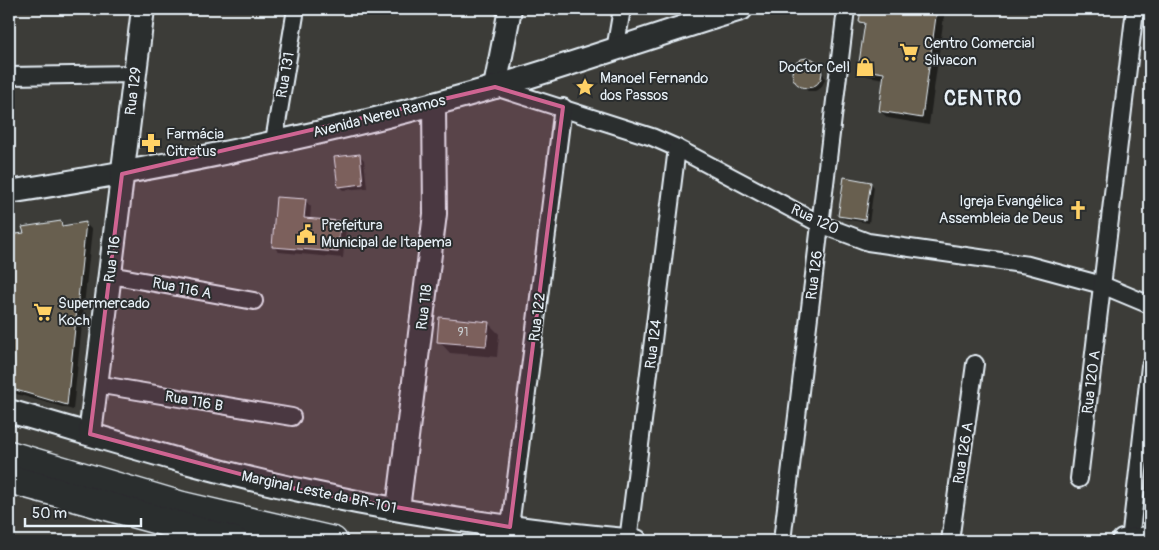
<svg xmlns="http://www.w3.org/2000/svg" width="1159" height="550" viewBox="0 0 1159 550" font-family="Pangolin,sans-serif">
<rect width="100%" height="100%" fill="#3c3c38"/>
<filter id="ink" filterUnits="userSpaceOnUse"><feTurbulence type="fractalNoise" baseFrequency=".02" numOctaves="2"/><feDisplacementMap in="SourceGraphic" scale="10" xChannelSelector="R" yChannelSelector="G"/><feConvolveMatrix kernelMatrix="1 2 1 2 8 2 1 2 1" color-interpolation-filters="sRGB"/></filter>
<g filter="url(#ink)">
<g fill="#0007">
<polygon points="862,9 945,9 929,125 888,118 880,111 885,79 867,76 859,69 865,27 860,21"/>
<polygon points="804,59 810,60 823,70 825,80 821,88 815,91 808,91 795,81 793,71 798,63"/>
<polygon points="360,156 364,160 367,188 343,190 339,186"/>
<polygon points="870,183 874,187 869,223 844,219 840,215"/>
<polygon points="305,200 311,207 310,220 340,223 346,229 343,258 279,252 273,246"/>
<polygon points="61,222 66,227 86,224 92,230 73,410 9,392 9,236 25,234"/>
<polygon points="488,323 499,334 497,357 450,353 439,341"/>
</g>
<g fill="#675e4f" stroke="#e8f1f8">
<polygon points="861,9 937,9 922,118 879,111 884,73 858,69 865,23 859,22"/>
<circle cx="807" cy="73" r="15"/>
<polygon points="360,154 363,184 338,187 334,157"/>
<polygon points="844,177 871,182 865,220 838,216"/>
<polygon points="276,197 306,199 304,218 340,221 338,252 272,247"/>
<polygon points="61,221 62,226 86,222 67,405 9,388 9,235 24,233 22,227"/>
<polygon points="439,317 489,322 486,346 437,342"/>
</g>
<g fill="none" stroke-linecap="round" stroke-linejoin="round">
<g stroke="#e8f1f8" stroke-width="20">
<g id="street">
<polyline points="615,50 622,9"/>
<polyline points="9,76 135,74"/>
<polyline points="495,87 652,137 677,148 820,224 868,242 1028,265 1102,285 1150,305"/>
<polyline points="274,141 296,9"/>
<polyline points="110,275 254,301"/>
<polyline points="96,384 292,417"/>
<polyline points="1079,479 1135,9"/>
<polyline points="510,527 563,107"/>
<polyline points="628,541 677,148"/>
<polyline points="782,541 846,9"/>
<polyline points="950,541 975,364"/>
<polyline points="1130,541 1150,366"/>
</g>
</g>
<g stroke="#e8f1f8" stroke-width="26">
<g id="secondary">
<polyline points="495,87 510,9"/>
<path d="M9 192C172 166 336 133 495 87 577 63 658 34 741 9"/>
<path d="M9 411C107 439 204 470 304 491 413 515 525 531 636 541"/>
<polyline points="90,434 143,9"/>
<polyline points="398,509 435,214 434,104"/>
<polyline points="1123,541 1150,538"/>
</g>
</g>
<g stroke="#e8f1f8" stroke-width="31">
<g id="highway">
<polyline points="9,455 182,506 333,541"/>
<polyline points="9,479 234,541"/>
</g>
</g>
<use href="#street" stroke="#2a2d2e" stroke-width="16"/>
<use href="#secondary" stroke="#2a2d2e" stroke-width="22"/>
<use href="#highway" stroke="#2a2d2e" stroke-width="28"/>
</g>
</g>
<path fill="#cf6492" fill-opacity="0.2" stroke="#cf6492" stroke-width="4" stroke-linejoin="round" d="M495 87 563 107 510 527 304 491 90 434 122 174Z"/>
<defs>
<g id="supermarket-bare" transform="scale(1.5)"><path d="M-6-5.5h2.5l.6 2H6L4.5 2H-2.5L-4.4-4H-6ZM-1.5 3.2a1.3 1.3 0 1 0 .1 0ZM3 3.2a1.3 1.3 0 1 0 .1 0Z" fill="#ffd166" stroke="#2a2d2e" stroke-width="2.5" paint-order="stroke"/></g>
<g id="shop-bare" transform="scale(1.5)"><path d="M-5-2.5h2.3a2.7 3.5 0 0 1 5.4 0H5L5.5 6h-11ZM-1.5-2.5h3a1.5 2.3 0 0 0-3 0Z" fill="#ffd166" stroke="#2a2d2e" stroke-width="2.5" paint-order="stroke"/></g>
<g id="sight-bare" transform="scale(1.5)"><path d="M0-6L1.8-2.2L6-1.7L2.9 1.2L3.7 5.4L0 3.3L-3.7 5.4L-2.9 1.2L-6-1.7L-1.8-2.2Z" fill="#ffd166" stroke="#2a2d2e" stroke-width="2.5" paint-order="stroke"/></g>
<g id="pharmacy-bare" transform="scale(1.5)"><path d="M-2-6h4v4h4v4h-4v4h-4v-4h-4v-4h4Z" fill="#ffd166" stroke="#2a2d2e" stroke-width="2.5" paint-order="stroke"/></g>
<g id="church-bare" transform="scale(1.5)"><path d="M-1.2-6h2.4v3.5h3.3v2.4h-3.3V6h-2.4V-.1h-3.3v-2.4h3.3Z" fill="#ffd166" stroke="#2a2d2e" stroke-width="2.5" paint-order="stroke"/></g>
<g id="civic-bare" transform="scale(1.5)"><path d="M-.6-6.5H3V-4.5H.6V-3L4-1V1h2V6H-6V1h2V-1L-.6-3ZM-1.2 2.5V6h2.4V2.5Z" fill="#ffd166" stroke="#2a2d2e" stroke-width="2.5" paint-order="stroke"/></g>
</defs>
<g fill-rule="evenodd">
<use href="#supermarket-bare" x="909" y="52"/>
<use href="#shop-bare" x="865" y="67"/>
<use href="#sight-bare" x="585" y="87"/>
<use href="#pharmacy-bare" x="151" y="143"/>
<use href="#church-bare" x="1078" y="210"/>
<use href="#civic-bare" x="306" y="234"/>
<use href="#supermarket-bare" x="43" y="312"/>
</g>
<g text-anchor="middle" stroke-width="4" stroke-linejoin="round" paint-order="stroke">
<g font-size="12" fill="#c8ccce">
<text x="463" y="336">91</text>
</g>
<g font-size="15" fill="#e8f1f8" stroke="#2a2d2e" text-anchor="start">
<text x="924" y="48">Centro Comercial<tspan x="924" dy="17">Silvacon</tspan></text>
<text x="850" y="72" text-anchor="end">Doctor Cell</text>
<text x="600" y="83">Manoel Fernando<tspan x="600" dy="17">dos Passos</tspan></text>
<text x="166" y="139">Farmácia<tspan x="166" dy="17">Citratus</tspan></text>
<text x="1063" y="206" text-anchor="end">Igreja Evangélica<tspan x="1063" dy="17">Assembleia de Deus</tspan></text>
<text x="321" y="230">Prefeitura<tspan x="321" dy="17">Municipal de Itapema</tspan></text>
<text x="58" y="308">Supermercado<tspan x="58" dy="17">Koch</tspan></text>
</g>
<g font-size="15" fill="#e8f1f8" stroke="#2a2d2e">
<text transform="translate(285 75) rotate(-80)" y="5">Rua 131</text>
<text transform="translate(133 91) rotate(-83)" y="5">Rua 129</text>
<text transform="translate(379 116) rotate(-14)" y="5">Avenida Nereu Ramos</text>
<text transform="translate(815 219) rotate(25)" y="5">Rua 120</text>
<text transform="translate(112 259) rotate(-83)" y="5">Rua 116</text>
<text transform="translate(814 275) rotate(-83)" y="5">Rua 126</text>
<text transform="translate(182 288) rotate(11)" y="5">Rua 116 A</text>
<text transform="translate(424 307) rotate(-83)" y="5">Rua 118</text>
<text transform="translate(537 317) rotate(-83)" y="5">Rua 122</text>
<text transform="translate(653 344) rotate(-83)" y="5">Rua 124</text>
<text transform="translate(1091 382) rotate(-83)" y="5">Rua 120 A</text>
<text transform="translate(194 401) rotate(10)" y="5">Rua 116 B</text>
<text transform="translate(963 453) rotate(-81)" y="5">Rua 126 A</text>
<text transform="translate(319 492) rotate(12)" y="5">Marginal Leste da BR-101</text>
</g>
<g font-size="20" font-weight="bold" letter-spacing="1" fill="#e8f1f8" stroke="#2a2d2e">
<text x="983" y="105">CENTRO</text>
</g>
</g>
<rect width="1159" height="550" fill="none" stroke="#2a2d2e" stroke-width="30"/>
<rect x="15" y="15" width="1129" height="520" fill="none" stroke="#e8f1f8" stroke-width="2" filter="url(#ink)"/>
<path d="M25 518v8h116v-8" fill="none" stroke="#e8f1f8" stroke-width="2.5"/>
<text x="32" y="518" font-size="15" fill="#e8f1f8" stroke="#2a2d2e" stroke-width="4" paint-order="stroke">50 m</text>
</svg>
